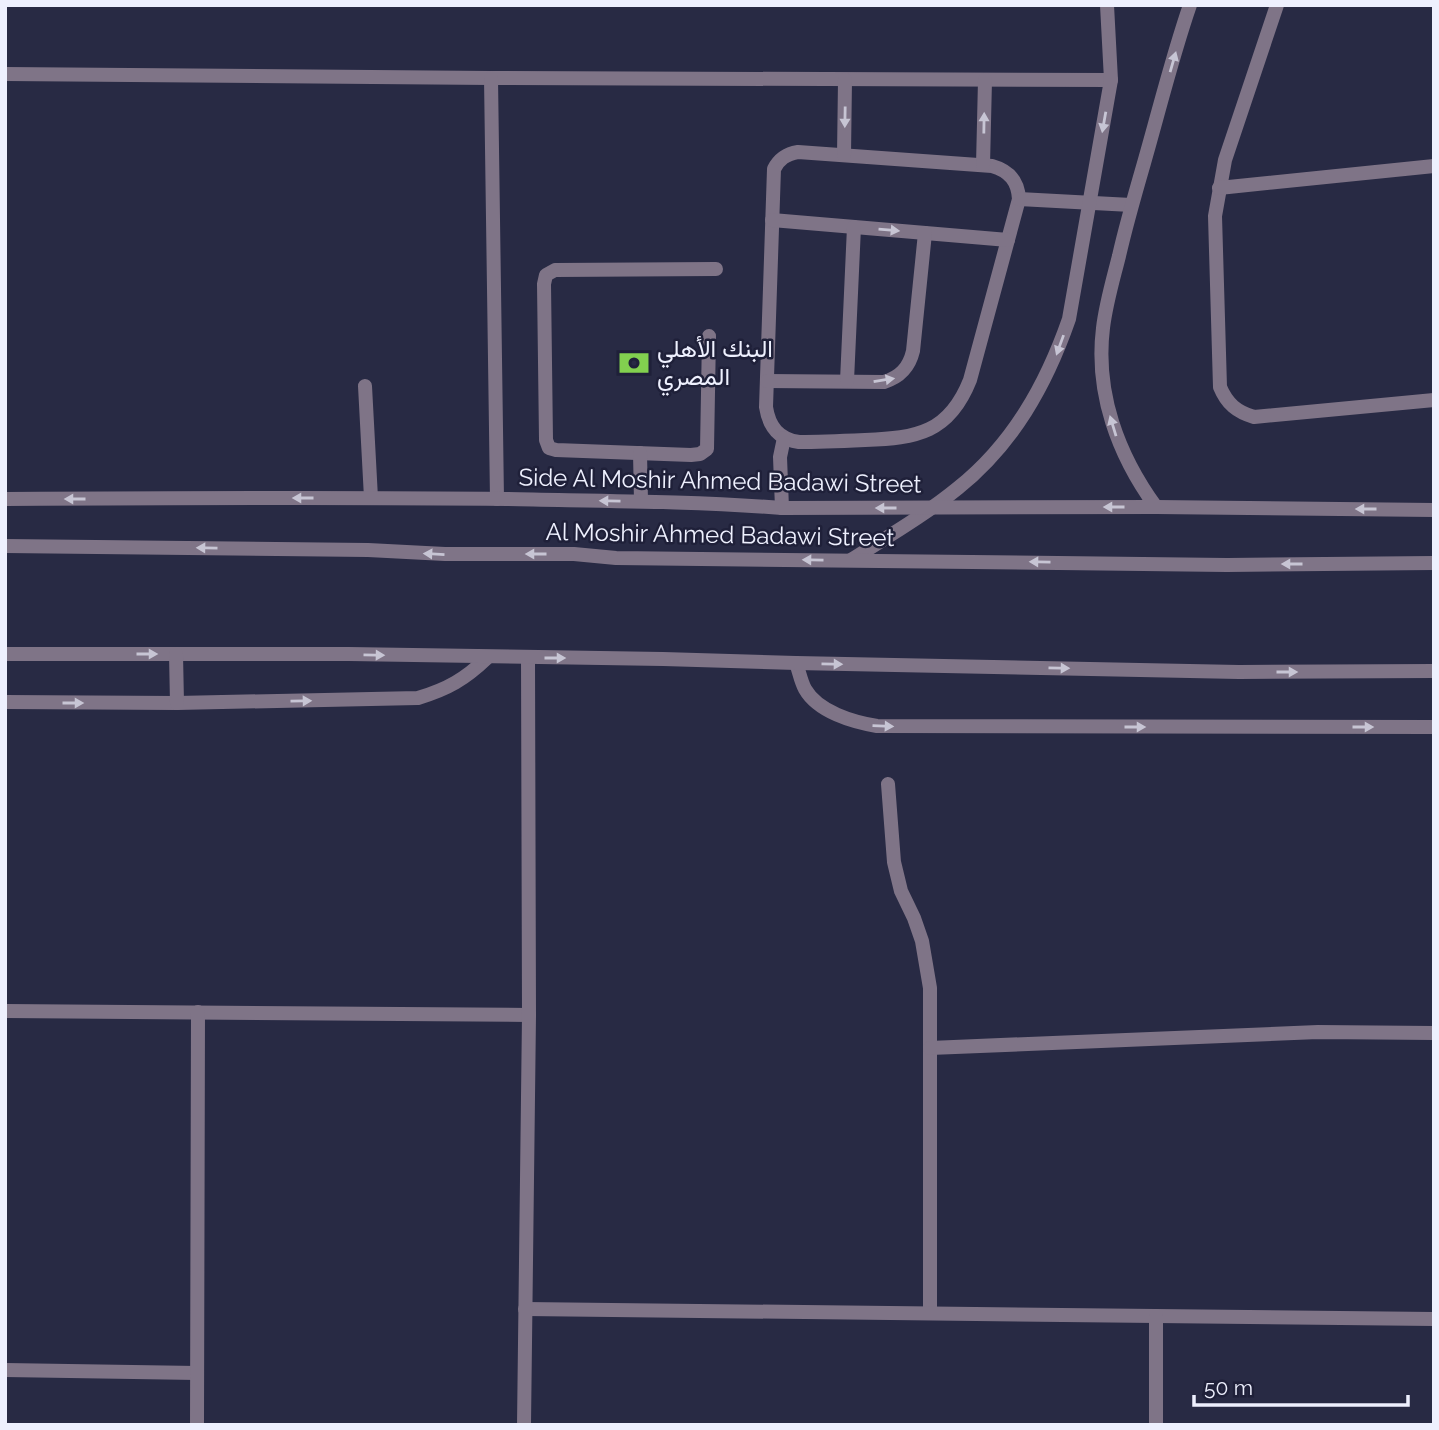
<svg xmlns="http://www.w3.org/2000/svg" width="1439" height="1430" viewBox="0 0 1439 1430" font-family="Raleway,Vazirmatn,sans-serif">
<rect width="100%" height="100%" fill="#282a44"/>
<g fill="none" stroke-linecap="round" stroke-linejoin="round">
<g stroke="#7f7487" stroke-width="14">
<path d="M1277 5 1225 160 1215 216 1220 387C1227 404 1237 412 1254 417L1434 400"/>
<polyline points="5,74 491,78 1111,80"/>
<polyline points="491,78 497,499"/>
<path d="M798 152 992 166C1010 171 1018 182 1019 199L970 380C949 433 917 438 865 440 843 441 821 442 799 442 779 439 769 427 766 407L774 169C779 159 786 154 798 152Z"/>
<polyline points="844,155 845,80"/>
<polyline points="983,165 985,80"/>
<polyline points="1219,188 1434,166"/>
<polyline points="1019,199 1131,205"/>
<polyline points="772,220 1008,240"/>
<polyline points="709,336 707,449 700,454 691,455 556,450 549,448 546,440 544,284 546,275 555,270 716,269"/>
<path d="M767 381 884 382C900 377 909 368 913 351L925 233"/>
<polyline points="847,381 854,227"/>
<polyline points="365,386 371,498"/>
<polyline points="640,453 641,501"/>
<path d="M1156 507C1118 455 1095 393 1103 328 1106 303 1113 280 1119 256 1126 225 1135 194 1144 163 1159 111 1172 57 1190 5"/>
<polyline points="782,508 780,457 784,438"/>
<path d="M851 560C887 537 925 515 958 488 1013 444 1046 385 1069 319L1111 80 1107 5"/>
</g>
<g stroke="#7f7487" stroke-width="14">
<path d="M5 499C173 498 340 497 507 499 599 501 691 501 782 508L1156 507 1434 510"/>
<path d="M796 663C799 671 801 682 805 689 818 712 853 722 877 726L1434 727"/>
<path d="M5 702 177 703 418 698C448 689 465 679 487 658"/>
<polyline points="888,784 894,862 901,891 914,918 922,941 930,988 930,1313"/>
<polyline points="5,1011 529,1015"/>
<polyline points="930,1048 1318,1032 1434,1033"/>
<polyline points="525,1309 1434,1319"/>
<polyline points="5,1370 197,1373"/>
<polyline points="197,1425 198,1012"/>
<polyline points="524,1425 529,1015 528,658"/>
<polyline points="1156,1425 1156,1316"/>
</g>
<g stroke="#7f7487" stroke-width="14">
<polyline points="5,546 368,550 445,554 574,554 616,558 1227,565 1434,563"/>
<polyline points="5,654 349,654 663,659 796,663 1239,672 1434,671"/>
<polyline points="176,654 177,703"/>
</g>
</g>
<defs><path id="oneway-solid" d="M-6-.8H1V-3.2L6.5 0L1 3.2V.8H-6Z" transform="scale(1.75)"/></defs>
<g fill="#c7c5d4">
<use href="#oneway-solid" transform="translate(1173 62) rotate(-74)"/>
<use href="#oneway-solid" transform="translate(845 117) rotate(91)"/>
<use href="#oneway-solid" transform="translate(1104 122) rotate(100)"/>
<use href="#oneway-solid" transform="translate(984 123) rotate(-89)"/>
<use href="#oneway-solid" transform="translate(889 230) rotate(5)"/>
<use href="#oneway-solid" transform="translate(1060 345) rotate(110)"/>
<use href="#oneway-solid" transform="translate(884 380) rotate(-9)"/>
<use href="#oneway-solid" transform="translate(1113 426) rotate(-107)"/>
<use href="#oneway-solid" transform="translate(303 498) rotate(180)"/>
<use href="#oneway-solid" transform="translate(75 499) rotate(180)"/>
<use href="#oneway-solid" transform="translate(610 501) rotate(-179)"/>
<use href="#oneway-solid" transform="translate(1114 507) rotate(180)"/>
<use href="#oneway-solid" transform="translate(886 508) rotate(180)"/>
<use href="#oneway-solid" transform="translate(1366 509) rotate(-180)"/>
<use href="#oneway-solid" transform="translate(207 548) rotate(-179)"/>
<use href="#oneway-solid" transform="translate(434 554) rotate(-177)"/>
<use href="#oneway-solid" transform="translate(536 554) rotate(180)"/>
<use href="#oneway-solid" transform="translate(813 560) rotate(-179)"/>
<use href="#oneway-solid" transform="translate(1040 562) rotate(-179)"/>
<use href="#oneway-solid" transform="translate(1292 564) rotate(180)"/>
<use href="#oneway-solid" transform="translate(147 654)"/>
<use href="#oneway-solid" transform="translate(374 655) rotate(1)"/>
<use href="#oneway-solid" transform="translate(555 658)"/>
<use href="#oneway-solid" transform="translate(832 664) rotate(1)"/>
<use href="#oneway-solid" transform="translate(1059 668) rotate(1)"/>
<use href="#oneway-solid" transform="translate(1287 672)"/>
<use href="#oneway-solid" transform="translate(301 701) rotate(-1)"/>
<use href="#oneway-solid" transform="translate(73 703)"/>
<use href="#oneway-solid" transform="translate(883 726) rotate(2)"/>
<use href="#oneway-solid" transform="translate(1135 727)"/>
<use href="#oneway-solid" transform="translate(1363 727)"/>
</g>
<defs>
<g id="bank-bare" transform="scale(2.415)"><path d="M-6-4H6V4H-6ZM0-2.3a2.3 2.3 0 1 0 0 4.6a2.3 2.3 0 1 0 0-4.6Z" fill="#82d04f" stroke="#1f2039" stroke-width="2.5" paint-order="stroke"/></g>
</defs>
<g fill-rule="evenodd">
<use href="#bank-bare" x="634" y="363"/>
</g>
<g text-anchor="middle" stroke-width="5" stroke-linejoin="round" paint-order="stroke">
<g font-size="24" fill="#eef0fe" stroke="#1f2039" text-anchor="start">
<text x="657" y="357">البنك الأهلي<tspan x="657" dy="28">المصري</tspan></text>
</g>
<g font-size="24" fill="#eef0fe" stroke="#1f2039">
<text transform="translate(720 481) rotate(1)" y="8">Side Al Moshir Ahmed Badawi Street</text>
<text transform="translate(720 535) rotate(1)" y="8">Al Moshir Ahmed Badawi Street</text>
</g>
</g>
<rect width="1439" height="1430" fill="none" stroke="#eef0fe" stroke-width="14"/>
<path d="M1194 1395v10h214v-10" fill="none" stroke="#eef0fe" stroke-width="3.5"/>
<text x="1204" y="1395" font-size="21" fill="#eef0fe" stroke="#1f2039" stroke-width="5" paint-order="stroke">50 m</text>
</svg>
